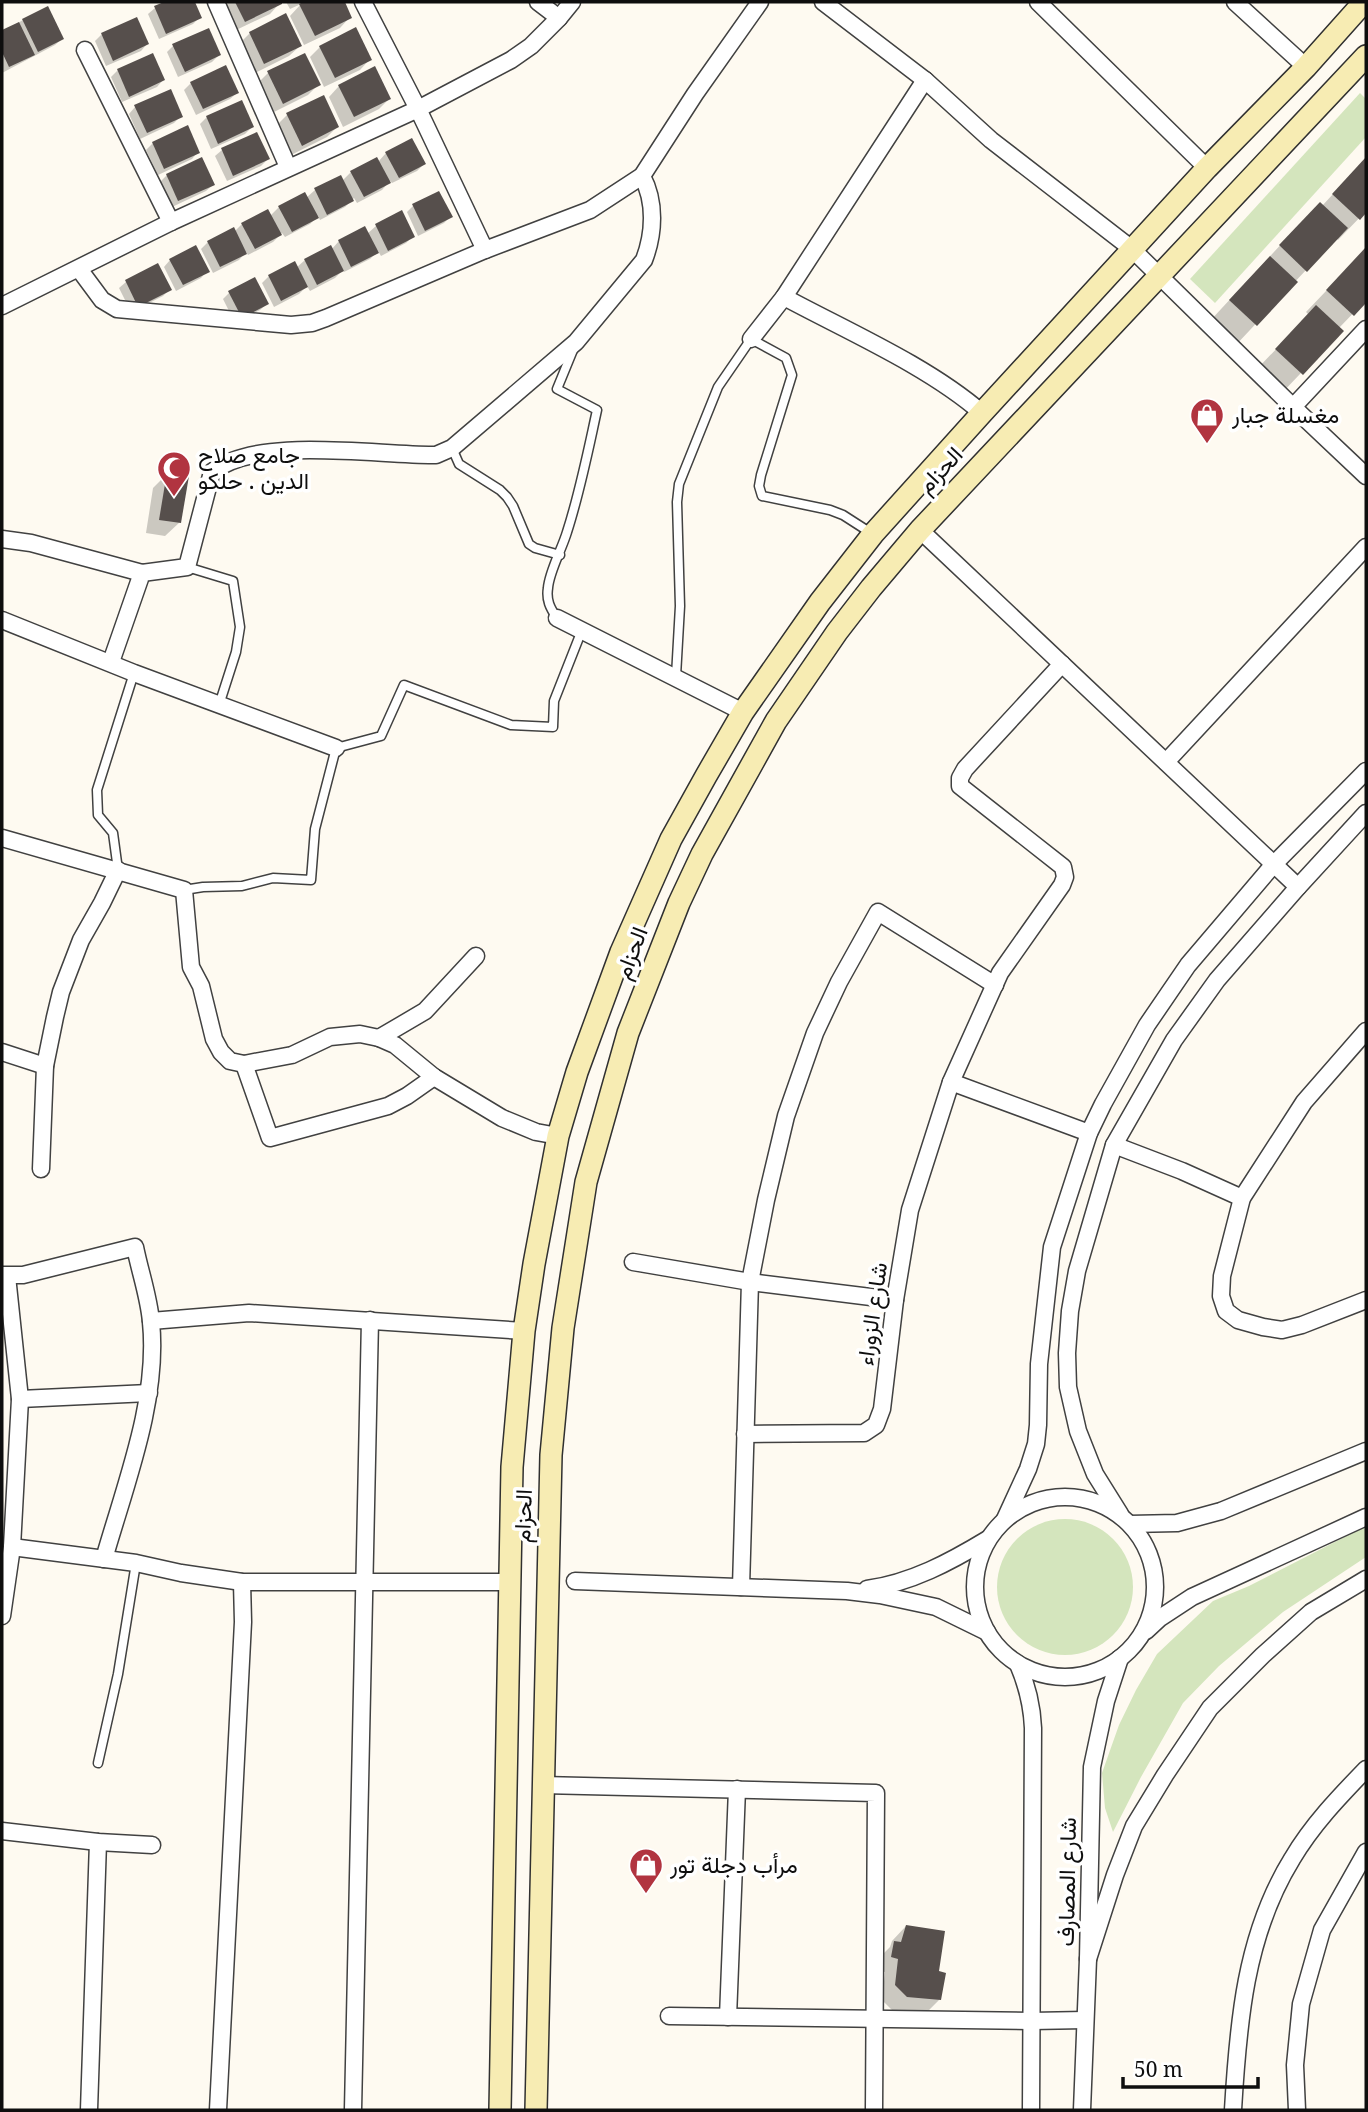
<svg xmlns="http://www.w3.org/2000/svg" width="1368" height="2112" viewBox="0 0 1368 2112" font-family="'Noto Serif',Vazirmatn,serif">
<rect width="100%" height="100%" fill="#fefaf1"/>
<g fill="#d4e5bd">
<polygon points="1360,93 1366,99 1366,137 1215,303 1190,279"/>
<circle cx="1065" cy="1587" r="68"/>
<polygon points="1366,1526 1366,1557 1283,1612 1219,1666 1183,1703 1141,1777 1113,1832 1105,1808 1102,1773 1119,1725 1136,1690 1157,1654 1213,1601 1249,1586"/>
</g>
<g fill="#0003">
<polygon points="168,2 193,2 200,17 193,24 159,39 148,14 155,8"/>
<polygon points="220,2 280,2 280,3 270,14 234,31"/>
<polygon points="286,2 343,2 350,17 340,28 304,45 290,16 301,4 290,9"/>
<polygon points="285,16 300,46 289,56 253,74 239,44 250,33"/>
<polygon points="23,20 62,39 55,45 2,73 2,32"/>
<polygon points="102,34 147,44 141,51 106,66 95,41"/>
<polygon points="173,46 219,55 212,62 178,77 167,52"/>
<polygon points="320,47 370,59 360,70 324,87 310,57"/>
<polygon points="118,70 163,80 157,87 122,102 111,77"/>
<polygon points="268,73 318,85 308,95 272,113 258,83"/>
<polygon points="191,83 237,93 230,99 196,115 184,90"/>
<polygon points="339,86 389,99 379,109 343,127 329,97"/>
<polygon points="135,107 181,116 174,123 140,139 129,114"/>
<polygon points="287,115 337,127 327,137 291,155 277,125"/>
<polygon points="207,117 252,127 245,134 211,149 200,124"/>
<polygon points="153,143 198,152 192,159 158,175 146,150"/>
<polygon points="222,150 268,159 261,166 227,181 215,156"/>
<polygon points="386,153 424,164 417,171 392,183 390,181 382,190 357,203 354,198 345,207 320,220 318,216 310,224 285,237 282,233 273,242 248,255 246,252 239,260 213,273 201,249 208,242 234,232 242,224 270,216 279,207 306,198 315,190 340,177 342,181 351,172 378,162"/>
<polygon points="1366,158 1366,211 1338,240 1336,238 1235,346 1209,322 1299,225 1322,206"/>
<polygon points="167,175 213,185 206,191 172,207 160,182"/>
<polygon points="413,206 450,217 444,223 418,236 407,212"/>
<polygon points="401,213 413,236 406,243 381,256 378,251 370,259 344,272 343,270 335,278 310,291 307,286 299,294 274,307 262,283 269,276 296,268 305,260 331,250 339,241 367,234 376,226"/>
<polygon points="1366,249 1366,300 1338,329 1341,331 1280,395 1255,371 1309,315 1306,312"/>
<polygon points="170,260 207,271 201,278 176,291 164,267"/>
<polygon points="126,282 170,289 163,296 131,312 119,288"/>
<polygon points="229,293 267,304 260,310 235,323 223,299"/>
<polygon points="167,474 180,522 165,536 146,533 153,488"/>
<polygon points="906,1926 937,1972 939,2000 925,2014 892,2010 882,2000 885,1972 878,1971 880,1957 890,1947 892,1941"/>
</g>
<g fill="#564f4c">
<polygon points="164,2 195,2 202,18 166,34 154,6"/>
<polygon points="235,2 282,2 282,4 245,22"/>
<polygon points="303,2 345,2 352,18 315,36 299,4"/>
<polygon points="48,6 64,39 38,52 22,19"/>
<polygon points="286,13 302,46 264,64 249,32"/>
<polygon points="137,17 149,44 113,61 101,33"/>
<polygon points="19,22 35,55 9,67 2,52 2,30"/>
<polygon points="356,27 372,60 335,78 319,46"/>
<polygon points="209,28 221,55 185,72 172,44"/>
<polygon points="153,53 165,80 129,97 117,69"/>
<polygon points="305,53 321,85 283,104 267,71"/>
<polygon points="226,65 239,93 203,109 190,82"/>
<polygon points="375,66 391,99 354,117 338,85"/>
<polygon points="171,89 183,117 147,133 134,105"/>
<polygon points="324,95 339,127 302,146 286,113"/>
<polygon points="242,100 254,127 218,144 206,116"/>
<polygon points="188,125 200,153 164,169 152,142"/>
<polygon points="257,132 270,159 233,176 221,148"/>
<polygon points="412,138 426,164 399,178 385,152"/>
<polygon points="202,157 215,185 178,201 166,174"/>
<polygon points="377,157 391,183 364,197 350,171"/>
<polygon points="1366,157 1366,213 1360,220 1332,194"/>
<polygon points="341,175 354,201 327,215 314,188"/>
<polygon points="439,191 453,217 425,231 412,204"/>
<polygon points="305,192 319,218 292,232 278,206"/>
<polygon points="1320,202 1348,228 1307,272 1279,245"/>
<polygon points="268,209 282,235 255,249 241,223"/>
<polygon points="402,210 415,237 388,251 375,224"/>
<polygon points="365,226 379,253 351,267 338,240"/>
<polygon points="234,227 247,254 220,267 207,241"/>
<polygon points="196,245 210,272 183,285 169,259"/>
<polygon points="331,245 344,271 317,285 304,259"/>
<polygon points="1366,247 1366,303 1354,316 1326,290"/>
<polygon points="1270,256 1298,282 1257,326 1229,300"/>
<polygon points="295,261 308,287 281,301 268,275"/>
<polygon points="158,263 172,290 138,307 125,280"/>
<polygon points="255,277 269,304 242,318 228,291"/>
<polygon points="1316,305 1344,331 1303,375 1275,349"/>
<polygon points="167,472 189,476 181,523 159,520"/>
<polygon points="906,1925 945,1931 939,1971 946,1973 941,2000 907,1997 895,1985 898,1959 891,1957 894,1941 901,1942"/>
</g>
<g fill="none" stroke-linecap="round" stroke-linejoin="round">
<g stroke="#414141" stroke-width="11">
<g id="service">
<polyline points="452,448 459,464 500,490 507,497 513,506 529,544 535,548 560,555"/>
<polyline points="187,567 233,581 240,627 236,652 219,705"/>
<path d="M557 618C550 608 546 600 548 588 549 572 562 549 567 532 580 492 588 451 597 410L557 389 573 350"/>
<polyline points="676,676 680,606 677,502 679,484 718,387 751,339 786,358 792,375 761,475 759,486 762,496 830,510 843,515 871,533"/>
<polyline points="118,870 113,833 98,815 97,790 134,673"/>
<polyline points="184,890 203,887 242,886 273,878 311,880 315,829 336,748 381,736 404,685 511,725 553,727 554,701 582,630"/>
<polyline points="98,1763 118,1674 136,1563"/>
</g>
</g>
<g stroke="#414141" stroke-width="19">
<g id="minor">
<polyline points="216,2 288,167"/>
<polyline points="363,2 418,109 485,250"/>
<polyline points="538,2 559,18"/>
<polyline points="823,2 925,80 991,140 1132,249 1293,407 1366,476"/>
<polyline points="1038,2 1207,168"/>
<polyline points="1235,2 1306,67"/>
<polyline points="85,50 171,222"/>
<polyline points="79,269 102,300 117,309 291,325 312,323 326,318 485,250 590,210 642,176 695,94 760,2"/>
<path d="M784 297C847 331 928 366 982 413"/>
<polyline points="2,306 171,222 418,109 511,60 531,46 559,18 572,2"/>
<polyline points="751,339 784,297 925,80"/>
<polyline points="1293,407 1366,329"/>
<polyline points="920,530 1298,887"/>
<polyline points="2,539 31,543 142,573"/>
<polyline points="557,618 743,712"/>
<polyline points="2,620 134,673 336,748"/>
<path d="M111 662 142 573 187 567 212 472C258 435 378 456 436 455L452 448 576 342 644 260C654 234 656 202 642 176"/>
<polyline points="1166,762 1366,547"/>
<polyline points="2,838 184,890 191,967 201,986 214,1039 221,1052 230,1061 244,1064 292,1055 330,1037 360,1034 379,1038 395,1045 434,1077 502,1118 536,1132 558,1136"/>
<polyline points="1366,1031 1304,1102 1242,1198 1222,1276 1221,1296 1226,1311 1238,1320 1263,1327 1282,1330 1302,1325 1366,1300"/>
<polyline points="379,1038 425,1011 476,956"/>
<polyline points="2,1052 45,1066"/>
<polyline points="244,1064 270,1138 388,1106 407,1096 434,1077"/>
<polyline points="951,1082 1089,1133"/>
<polyline points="1114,1145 1182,1171 1242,1198"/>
<polyline points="41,1169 45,1066 55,1017 61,992 81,940 102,903 118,870"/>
<polyline points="633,1262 750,1282 895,1300"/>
<path d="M2 1275H23L135 1247C140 1272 149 1297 151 1322 159 1400 125 1485 104 1559"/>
<polyline points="151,1321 249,1313 524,1331"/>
<polyline points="20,1399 149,1393"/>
<polyline points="745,1434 864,1433 876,1425 882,1409 895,1300 910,1210 951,1082 1000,973 1062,885 1065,877 1063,867 960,786 960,778 965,769 1062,664"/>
<circle cx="1065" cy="1587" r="90"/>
<polyline points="1120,1514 1095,1474 1078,1431 1068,1387 1067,1353 1070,1311 1077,1271 1114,1145 1174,1040 1217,980 1298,887 1366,813"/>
<polyline points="1005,1519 1028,1469 1036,1444 1038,1425 1039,1364 1052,1247 1089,1133 1103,1104 1147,1025 1188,965 1274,864 1366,771"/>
<polyline points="1130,1524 1177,1523 1221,1511 1366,1451"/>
<polyline points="12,1547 136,1563 181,1573 242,1582 509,1582"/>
<polyline points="575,1581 847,1591 880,1595 936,1607 987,1632"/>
<polyline points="741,1587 750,1282 766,1200 786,1116 815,1033 839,982 878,912 995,985"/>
<path d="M867 1589C911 1583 950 1562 988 1539"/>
<polyline points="2,1616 12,1547 20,1399 7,1276"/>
<polyline points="1146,1631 1160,1618 1192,1597 1366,1517"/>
<path d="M1018 1664C1027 1685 1032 1705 1033 1728L1031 2110"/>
<polyline points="542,1785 876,1793 874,2110"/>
<polyline points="2,1831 98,1842 152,1845"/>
<polyline points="1088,1959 1115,1875 1134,1826 1165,1775 1210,1708 1263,1655 1311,1612 1366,1579"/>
<polyline points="669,2016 1031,2021 1085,2020"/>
<polyline points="728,2017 737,1789"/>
<polyline points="89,2110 98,1842"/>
<polyline points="218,2110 243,1622 242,1582"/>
<polyline points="353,2110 370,1320"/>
<polyline points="1082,2110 1088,1959 1092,1767 1106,1701 1120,1658"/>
<path d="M1233 2110C1238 2024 1245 1935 1292 1859 1312 1825 1339 1797 1366 1769"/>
<polyline points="1297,2110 1295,2065 1301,2004 1322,1930 1366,1852"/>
</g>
</g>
<g stroke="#303030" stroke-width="24">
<g id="secondary">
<polyline points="500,2110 512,1467 524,1331 534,1264 558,1136 577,1072 621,952 671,839 706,776 743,712 820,602 873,534 982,413 1207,168 1306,67 1364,2"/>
<polyline points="536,2110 551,1455 563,1328 586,1182 628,1033 679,903 702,854 776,721 837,632 871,588 920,530 1366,56"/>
</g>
</g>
<use href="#service" stroke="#fff" stroke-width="8"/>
<use href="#minor" stroke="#fff" stroke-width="16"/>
<use href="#secondary" stroke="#f7ecb3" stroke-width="21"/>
</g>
<defs>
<g id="shop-pin" transform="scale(1.75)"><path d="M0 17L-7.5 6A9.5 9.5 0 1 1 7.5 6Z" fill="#b13440" stroke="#fff"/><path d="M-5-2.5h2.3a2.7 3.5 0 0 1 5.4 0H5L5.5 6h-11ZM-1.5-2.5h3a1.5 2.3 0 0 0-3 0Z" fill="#fff"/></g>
<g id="mosque-pin" transform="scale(1.75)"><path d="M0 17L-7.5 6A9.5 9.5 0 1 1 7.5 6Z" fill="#b13440" stroke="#fff"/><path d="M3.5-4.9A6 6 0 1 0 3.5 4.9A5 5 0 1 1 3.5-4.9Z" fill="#fff"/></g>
</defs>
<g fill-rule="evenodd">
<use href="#shop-pin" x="1207" y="415"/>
<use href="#mosque-pin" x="174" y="468"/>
<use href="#shop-pin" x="646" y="1865"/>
</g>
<g text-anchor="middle" stroke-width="7" stroke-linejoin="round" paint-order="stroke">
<g font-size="23" fill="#0e0e0e" stroke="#fff" text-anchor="start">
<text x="1232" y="423">مغسلة جبار</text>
<text x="198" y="463">جامع صلاح<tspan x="198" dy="26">الدين . حلكو</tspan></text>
<text x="670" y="1873">مرأب دجلة تور</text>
</g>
<g font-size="23" fill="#0e0e0e" stroke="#fff">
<text transform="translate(940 470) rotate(-47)" y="8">الحزام</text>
<text transform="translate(631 953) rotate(-69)" y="8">الحزام</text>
<text transform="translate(872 1314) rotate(-82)" y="8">شارع الزوراء</text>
<text transform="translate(523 1516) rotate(-88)" y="8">الحزام</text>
<text transform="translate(1067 1882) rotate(-89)" y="8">شارع المصارف</text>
</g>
</g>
<rect width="1368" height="2112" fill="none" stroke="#0e0e0e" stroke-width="7"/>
<path d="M1123 2077v10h135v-10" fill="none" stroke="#0e0e0e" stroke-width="3.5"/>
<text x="1134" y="2077" font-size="21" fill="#0e0e0e" stroke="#ffffff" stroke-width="5" paint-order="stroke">50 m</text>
</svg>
